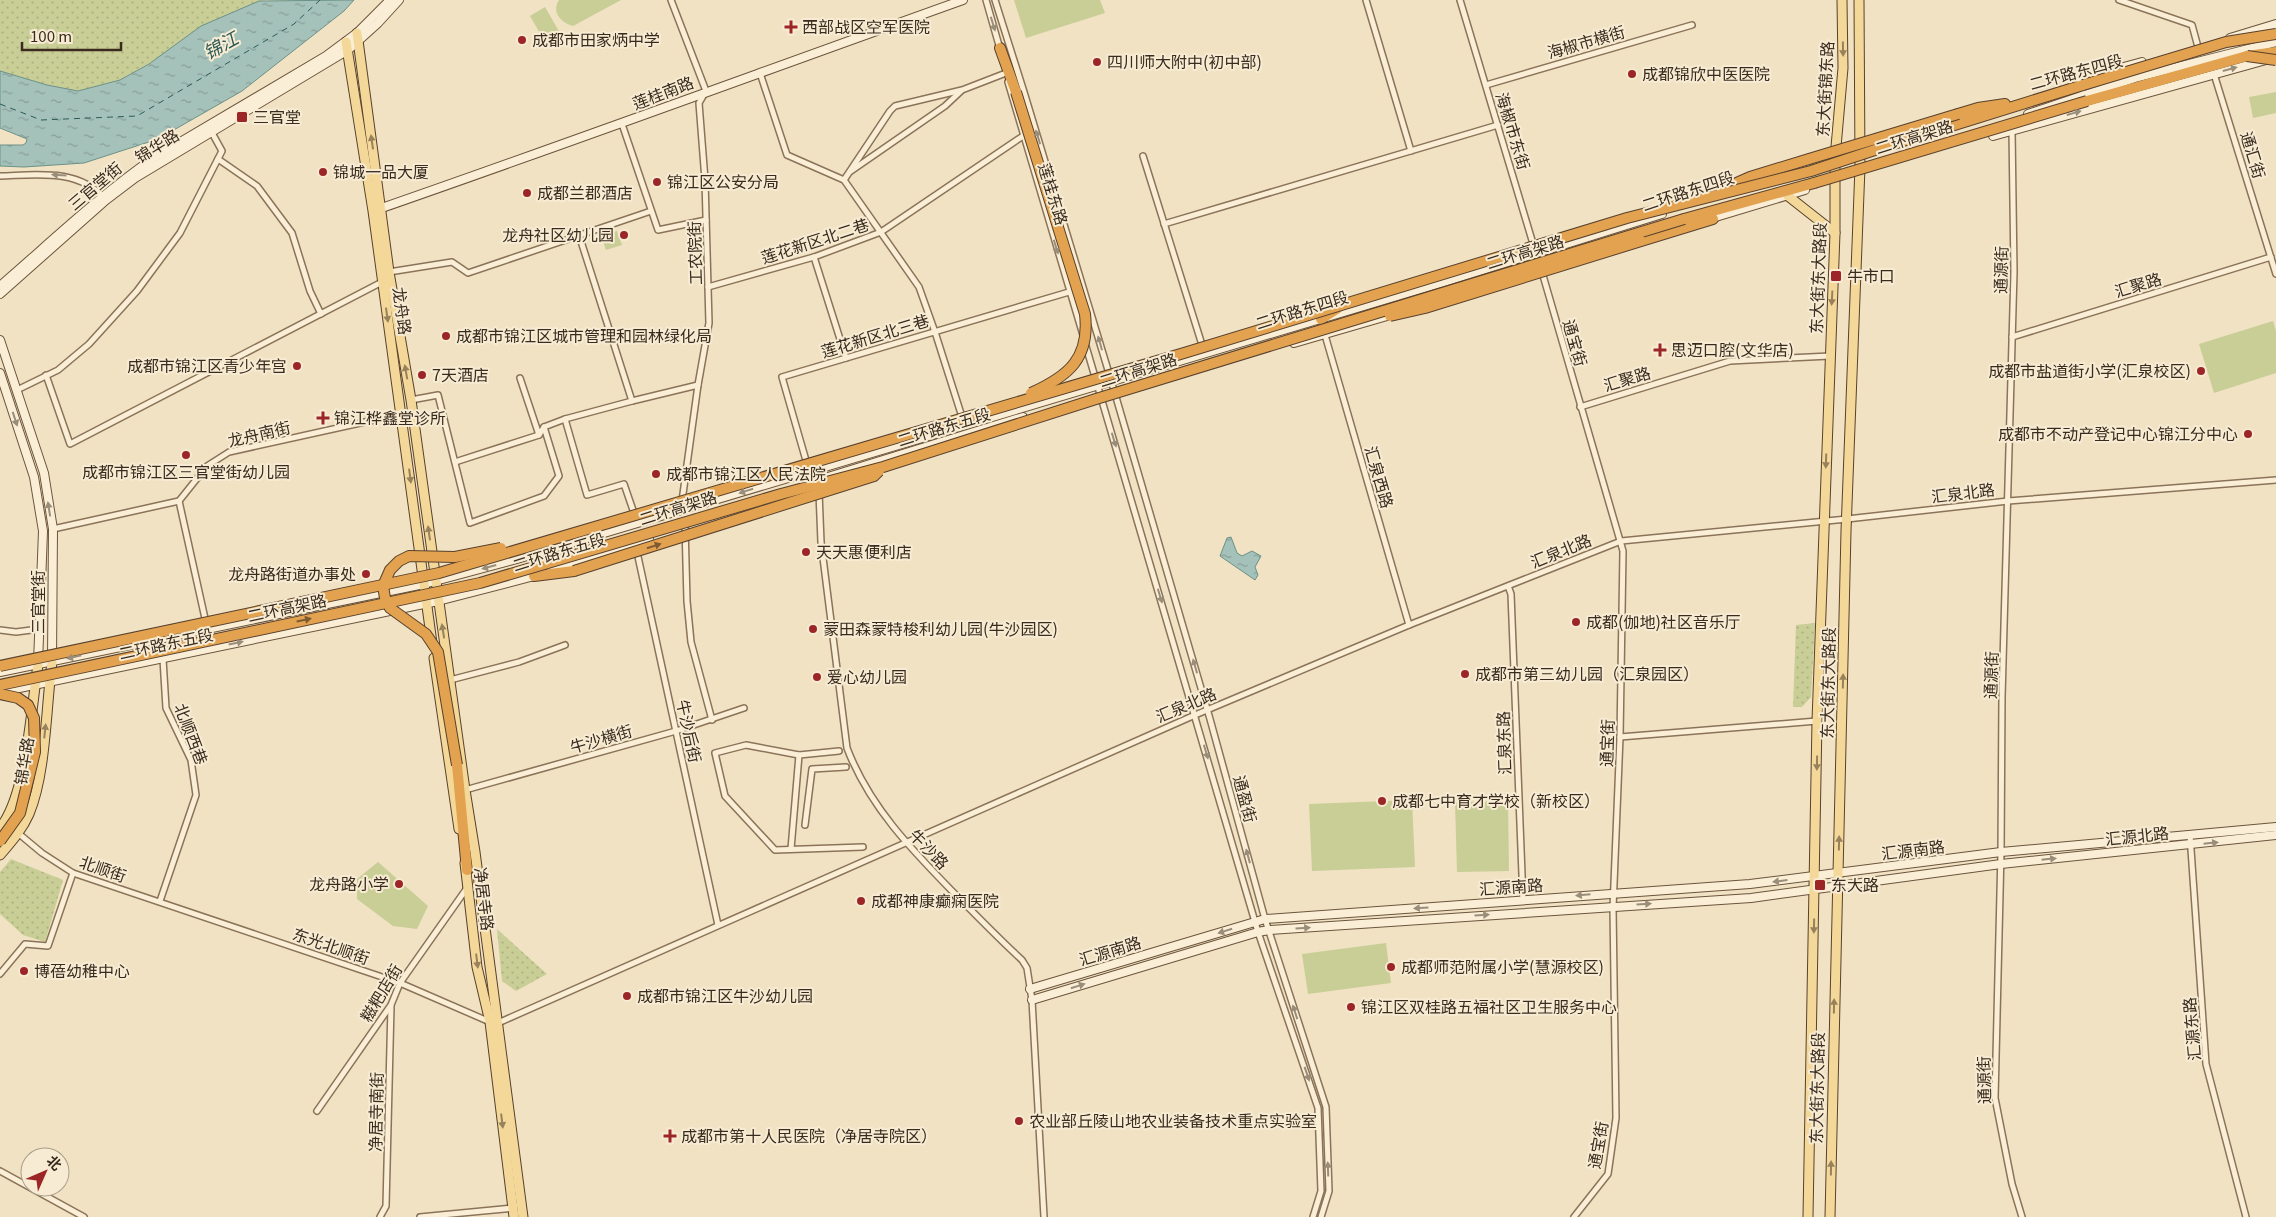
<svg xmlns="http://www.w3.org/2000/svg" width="2276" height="1217" viewBox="0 0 2276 1217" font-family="Georgia,'Noto Sans SC',serif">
<defs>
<pattern id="park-dots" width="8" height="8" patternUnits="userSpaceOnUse" patternTransform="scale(1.25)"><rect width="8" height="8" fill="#c8ce96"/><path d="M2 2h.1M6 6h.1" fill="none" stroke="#adb181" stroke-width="1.8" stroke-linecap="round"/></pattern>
<pattern id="water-ripples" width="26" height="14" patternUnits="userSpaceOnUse" patternTransform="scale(1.25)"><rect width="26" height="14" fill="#a5c2ba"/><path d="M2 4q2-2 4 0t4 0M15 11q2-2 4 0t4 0" fill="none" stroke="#879e97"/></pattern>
</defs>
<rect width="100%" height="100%" fill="#f0e2c3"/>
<g fill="url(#park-dots)">
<polygon points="0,0 265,0 259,1 120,80 78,91 47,85 0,71"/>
<polygon points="1815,623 1811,697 1802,707 1793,707 1796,625"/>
<polygon points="11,859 63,880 45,942 23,935 0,914 0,872"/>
<polygon points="497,929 547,974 516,991 502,981"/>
</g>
<g fill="#c8ce96">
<path d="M559 0H621L573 26C561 23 551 12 559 0Z"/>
<polygon points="1014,0 1100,0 1105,13 1026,38"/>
<polygon points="545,7 560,33 545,42 530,16"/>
<polygon points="2276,92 2276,113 2253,118 2249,97"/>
<polygon points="617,231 622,245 606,250 601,236"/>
<polygon points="2273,321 2276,331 2276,373 2214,393 2199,344"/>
<polygon points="1412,800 1415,867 1312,871 1309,804"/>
<polygon points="1508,801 1509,871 1457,872 1455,802"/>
<polygon points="378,862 428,906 417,929 393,926 357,899 357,879"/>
<polygon points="1386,943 1391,983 1308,994 1302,954"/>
</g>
<g fill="url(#water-ripples)" stroke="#6b9188">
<polygon points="354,0 344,11 242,91 158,139 84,163 24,167 0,166 0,145 23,145 26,143 27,139 0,128 0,71 47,85 78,91 120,80 149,64 201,26 259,1"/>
<polygon points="1231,537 1237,553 1242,556 1252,551 1261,556 1255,567 1258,575 1255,580 1220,556 1227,538"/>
</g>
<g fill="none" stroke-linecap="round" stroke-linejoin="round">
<polyline stroke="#2c5a57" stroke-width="1" stroke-dasharray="6 5" stroke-linecap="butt" points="0,104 41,120 137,116 294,24 320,0"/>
<g stroke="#8b7359" stroke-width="8">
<g id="street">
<polyline points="671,0 706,91 699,103 705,180 709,323 698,385 682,501"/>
<polyline points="986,0 1000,49"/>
<polyline points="995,0 1024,92 1111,380 1210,719 1265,919 1326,1107 1329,1191 1321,1217"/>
<polyline points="1366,0 1411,151"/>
<polyline points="1460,0 1534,247"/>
<polyline points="2119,0 2192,25 2198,47"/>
<polyline points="760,73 787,155 844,180 919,287 935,332 963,420"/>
<polyline points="2214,74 2276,274"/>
<polyline points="1008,82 1083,335"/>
<polyline points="1486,85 1692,25"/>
<polyline points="622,124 658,230 706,220"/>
<polyline points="2012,130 2014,272 2002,697 2001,852 1995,1098 2012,1184 2022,1217"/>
<polyline points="1143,156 1203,348"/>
<polyline points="218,159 257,186 292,233 310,291 321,314"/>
<polyline points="851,171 945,106 961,91"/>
<path d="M0 176C37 175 78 168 105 199"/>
<polyline points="844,180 890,111 895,106 962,90 1006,73"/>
<polyline points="1164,224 1498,125"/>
<polyline points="579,235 632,401 698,385"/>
<polyline points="814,257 846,358"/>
<polyline points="389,272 452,262 468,273 651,211"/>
<polyline points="1542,272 1623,551 1620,737 1613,908 1616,1118 1608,1174 1574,1217"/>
<polyline points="708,287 814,257 881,232 1023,136"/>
<polyline points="1325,335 1409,625"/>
<polyline points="2012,337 2271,257"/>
<polyline points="1085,343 1258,932 1318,1108 1321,1191 1313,1217"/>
<polyline points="46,375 70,444 382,282"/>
<polyline points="520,378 539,435 544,427"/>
<polyline points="17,390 58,370 89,344 137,291 180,233 222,151 211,131"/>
<polyline points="411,400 438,395 470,523 544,496 559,476 544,427 565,419"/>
<polyline points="632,401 565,419 587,495 624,484 635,516"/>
<polyline points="1580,407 1730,361 1830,356"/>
<polyline points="455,462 539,435"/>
<polyline points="807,464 782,377 1069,292"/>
<path d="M819 492 821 542 847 748C869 806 911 849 953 892 976 915 998 938 1022 960L1027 968 1032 1000 1044 1217"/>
<polyline points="179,501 206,623"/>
<polyline points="685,525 687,601 691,642 712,720"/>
<polyline points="53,529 179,501 207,466 229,452 401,414"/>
<polyline points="637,552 718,925"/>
<polyline points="1508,586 1511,594 1523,900"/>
<polyline points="0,630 16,632 39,629"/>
<polyline points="450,680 519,662 565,645"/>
<polyline points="1620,737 1817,721"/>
<polyline points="839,751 799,755 746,745 715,753 725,796 775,850 863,847"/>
<polyline points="465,790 676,731 744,708"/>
<polyline points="805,825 812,769 846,767"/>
<polyline points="18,833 42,853 73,873 400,983 490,1022"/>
<polyline points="2190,835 2206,1064 2246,1217"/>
<polyline points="791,849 799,755"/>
<polyline points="160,901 196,795 191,760 166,708 163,659"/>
<polyline points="0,974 25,944 48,946 73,873"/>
<polyline points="498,1023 1195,715 1409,625 1621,541 1847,519 2008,501 2276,480"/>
<polyline points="317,1111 391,1005 400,983 467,888"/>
<polyline points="0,1171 84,1217"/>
<polyline points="380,1217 386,1206 391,1006"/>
<polyline points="420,1217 514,1208"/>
</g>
</g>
<g stroke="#6c543c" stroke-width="10">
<g id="secondary">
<polyline points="2230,38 2276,24"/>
<polyline points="2081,81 2098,74 2142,62"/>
<polyline points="2028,114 2138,77 2276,42"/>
<polyline points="1993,136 2266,60"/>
<path d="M376 210C572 142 767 70 963 0"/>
<polyline points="1709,219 1805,190"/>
<path d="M0 286C51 242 100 195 155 157L326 56 357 33 390 0"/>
<polyline points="0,294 106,200 135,178 348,50 378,23 399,0"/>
<polyline points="0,340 44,473 53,529 52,660"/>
<polyline points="1294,343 1394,314"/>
<polyline points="0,373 34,477 43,531 38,663"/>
<polyline points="828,477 1023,417"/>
<polyline points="551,571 649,538"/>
<polyline points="0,672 424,584 517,559 1444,282 1662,214"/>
<polyline points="0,692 438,601 538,575"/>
<polyline points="1030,989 1265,919 1750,884 2001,852 2276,827"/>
<polyline points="1032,1000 1258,932 1269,930 1751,898 2001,864 2276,835"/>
</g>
</g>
<g stroke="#58412d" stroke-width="11">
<g id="primary">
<polyline points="357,33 389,272 411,400 465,790 475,852 523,1217"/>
<polyline points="346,42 373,211 432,643"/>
<polyline points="1788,196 1835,233"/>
<polyline points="434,658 459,829"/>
<path d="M0 828C27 795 31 708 38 665"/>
<path d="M0 855C11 842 22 830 29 814 46 774 46 707 52 662"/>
<polyline points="465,863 477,967 490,1022 514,1217"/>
<polyline points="1808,1217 1817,721 1835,233 1835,158 1843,68 1842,0"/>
<polyline points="1830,1217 1846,531 1860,167 1859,0"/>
</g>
</g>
<g stroke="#58412d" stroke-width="12">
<g id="highway">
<polyline points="1000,48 1016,92"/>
<polyline points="2087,101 2247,56 2276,52"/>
<polyline points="1958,114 1978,108 2005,104"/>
<polyline points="1887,146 2083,85"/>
<polyline points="1714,193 1750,177 1809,159"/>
<polyline points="1684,219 1814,183"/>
<polyline points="1641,241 1713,219"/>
<polyline points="1321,319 1338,308"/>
<polyline points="534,576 574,571"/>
<polyline points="457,765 467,870"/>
</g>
</g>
<use href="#street" stroke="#faefd6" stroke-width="5"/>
<use href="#secondary" stroke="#faefd6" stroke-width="8"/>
<use href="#primary" stroke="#f4d899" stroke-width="9"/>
<use href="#highway" stroke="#e2a250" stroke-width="10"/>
<g stroke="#58412d" stroke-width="12" stroke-linecap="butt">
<g id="highway-bridge">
<polyline points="2247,56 2276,60"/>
<polyline points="2083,85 2226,42 2276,34"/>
<path d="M1016 92 1085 314C1090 358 1069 376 1031 393"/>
<polyline points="1809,159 1958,114"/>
<polyline points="1814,183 2087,101"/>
<polyline points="1390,316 1425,308 1641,241"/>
<polyline points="574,571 874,476 879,471"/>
<polyline points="0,666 439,573 1184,353 1627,218 1811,171 1887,146"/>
<polyline points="0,685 480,583 781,494 883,467 1096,399 1684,219"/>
<polyline points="0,694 18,698 28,705 34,718 35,752 20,813 0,841"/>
<polyline points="457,765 438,652 426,634 390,608 385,598 383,586 390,570 399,561 409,556 455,557 501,548"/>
</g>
</g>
<use href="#highway-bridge" stroke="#e2a250" stroke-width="10"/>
</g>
<defs><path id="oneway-solid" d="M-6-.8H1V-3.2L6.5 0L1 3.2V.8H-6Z" transform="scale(1.25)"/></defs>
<g fill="#9a8d7a">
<use href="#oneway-solid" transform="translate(993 24) rotate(73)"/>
<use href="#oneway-solid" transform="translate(2230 69) rotate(-15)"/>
<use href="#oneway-solid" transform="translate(2074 113) rotate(-16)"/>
<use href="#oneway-solid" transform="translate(1038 137) rotate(-107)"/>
<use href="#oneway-solid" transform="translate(59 175) rotate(-176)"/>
<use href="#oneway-solid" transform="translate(1056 247) rotate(73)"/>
<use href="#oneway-solid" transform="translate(1100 343) rotate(-106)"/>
<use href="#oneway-solid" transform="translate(15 419) rotate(72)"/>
<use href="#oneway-solid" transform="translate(1114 440) rotate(73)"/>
<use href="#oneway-solid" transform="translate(746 491) rotate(163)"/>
<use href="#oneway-solid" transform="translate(49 509) rotate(-99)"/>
<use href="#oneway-solid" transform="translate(489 567) rotate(165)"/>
<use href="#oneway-solid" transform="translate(1160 596) rotate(73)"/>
<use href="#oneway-solid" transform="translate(236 643) rotate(-12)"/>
<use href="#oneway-solid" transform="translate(74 657) rotate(167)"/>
<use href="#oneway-solid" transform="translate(1195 666) rotate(-106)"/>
<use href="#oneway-solid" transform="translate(1206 752) rotate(74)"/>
<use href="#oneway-solid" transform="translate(2211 843) rotate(-6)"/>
<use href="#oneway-solid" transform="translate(1248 856) rotate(-105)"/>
<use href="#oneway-solid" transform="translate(2049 859) rotate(-6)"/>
<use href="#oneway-solid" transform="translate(1780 881) rotate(173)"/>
<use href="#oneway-solid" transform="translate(1583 895) rotate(175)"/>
<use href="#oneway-solid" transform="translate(1644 904) rotate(-4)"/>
<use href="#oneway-solid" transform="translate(1421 908) rotate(176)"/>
<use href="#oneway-solid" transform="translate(1482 915) rotate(-4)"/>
<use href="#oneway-solid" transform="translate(1303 928) rotate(-4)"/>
<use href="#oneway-solid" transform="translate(1225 931) rotate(163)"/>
<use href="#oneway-solid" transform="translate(1078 986) rotate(-17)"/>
<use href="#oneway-solid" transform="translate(1295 1012) rotate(-108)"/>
<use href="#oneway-solid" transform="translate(1307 1074) rotate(71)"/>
<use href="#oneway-solid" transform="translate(1328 1169) rotate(-92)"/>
</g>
<g fill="#97825c">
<use href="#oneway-solid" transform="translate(1843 49) rotate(89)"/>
<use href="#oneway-solid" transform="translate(372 142) rotate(-98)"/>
<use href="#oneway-solid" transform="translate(1832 298) rotate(93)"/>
<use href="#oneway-solid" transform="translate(387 315) rotate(82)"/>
<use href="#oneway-solid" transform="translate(406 372) rotate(-100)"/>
<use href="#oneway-solid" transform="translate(1826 461) rotate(92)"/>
<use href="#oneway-solid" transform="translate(410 476) rotate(83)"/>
<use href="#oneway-solid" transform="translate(429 533) rotate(-98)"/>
<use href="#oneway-solid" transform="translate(443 631) rotate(-99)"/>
<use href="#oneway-solid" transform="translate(1843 681) rotate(-89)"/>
<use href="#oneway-solid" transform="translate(45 731) rotate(-84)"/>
<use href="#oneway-solid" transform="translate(1817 763) rotate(91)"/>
<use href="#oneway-solid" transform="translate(1839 843) rotate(-89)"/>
<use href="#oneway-solid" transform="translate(1814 926) rotate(91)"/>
<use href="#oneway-solid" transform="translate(477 961) rotate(83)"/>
<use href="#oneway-solid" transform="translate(1834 1006) rotate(-89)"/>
<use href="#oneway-solid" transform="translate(502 1121) rotate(83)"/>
<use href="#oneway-solid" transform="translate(1831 1168) rotate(-89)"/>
</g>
<g fill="#7d5b32">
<use href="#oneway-solid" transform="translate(654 546) rotate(-18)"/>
<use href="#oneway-solid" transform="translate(304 620) rotate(-12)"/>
</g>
<g fill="#9c2627" stroke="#f7ecd3" stroke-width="2">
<path d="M788.5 19.5h5v5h5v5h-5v5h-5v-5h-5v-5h5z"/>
<circle cx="522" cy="40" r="5"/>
<circle cx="1097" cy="62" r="5"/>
<circle cx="1632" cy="74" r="5"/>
<rect x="236" y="111" width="12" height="12" rx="2.5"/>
<circle cx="323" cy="172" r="5"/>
<circle cx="657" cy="182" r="5"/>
<circle cx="527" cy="193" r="5"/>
<circle cx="624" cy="235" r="5"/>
<rect x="1830" y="270" width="12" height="12" rx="2.5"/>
<circle cx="446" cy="336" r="5"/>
<path d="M1657.5 342.5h5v5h5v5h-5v5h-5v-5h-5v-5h5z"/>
<circle cx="297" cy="366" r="5"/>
<circle cx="2201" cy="371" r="5"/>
<circle cx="422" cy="375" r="5"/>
<path d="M320.5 410.5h5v5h5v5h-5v5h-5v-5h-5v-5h5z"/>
<circle cx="2248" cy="434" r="5"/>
<circle cx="186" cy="455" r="5"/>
<circle cx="656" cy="474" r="5"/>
<circle cx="806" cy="552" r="5"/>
<circle cx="366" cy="574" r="5"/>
<circle cx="1576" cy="622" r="5"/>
<circle cx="813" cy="629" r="5"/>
<circle cx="1465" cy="674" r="5"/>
<circle cx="817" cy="677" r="5"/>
<circle cx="1382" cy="801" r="5"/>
<circle cx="399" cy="884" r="5"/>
<rect x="1814" y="879" width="12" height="12" rx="2.5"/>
<circle cx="861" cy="901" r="5"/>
<circle cx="1391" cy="967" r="5"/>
<circle cx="24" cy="971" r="5"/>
<circle cx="627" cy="996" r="5"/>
<circle cx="1351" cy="1007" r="5"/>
<circle cx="1019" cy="1121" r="5"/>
<path d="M667.5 1128.5h5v5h5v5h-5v5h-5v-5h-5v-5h5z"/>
</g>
<g text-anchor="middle" stroke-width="4" stroke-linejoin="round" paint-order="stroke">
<g font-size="16" fill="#3a2b1e" stroke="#f7ecd3" text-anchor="start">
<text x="802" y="33">西部战区空军医院</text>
<text x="532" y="46">成都市田家炳中学</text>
<text x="1107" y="68">四川师大附中(初中部)</text>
<text x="1642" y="80">成都锦欣中医医院</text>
<text x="253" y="123">三官堂</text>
<text x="333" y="178">锦城一品大厦</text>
<text x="667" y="188">锦江区公安分局</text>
<text x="537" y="199">成都兰郡酒店</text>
<text x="614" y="241" text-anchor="end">龙舟社区幼儿园</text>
<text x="1847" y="282">牛市口</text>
<text x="456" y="342">成都市锦江区城市管理和园林绿化局</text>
<text x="1671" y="356">思迈口腔(文华店)</text>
<text x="287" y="372" text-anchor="end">成都市锦江区青少年宫</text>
<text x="2191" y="377" text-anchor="end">成都市盐道街小学(汇泉校区)</text>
<text x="432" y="381">7天酒店</text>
<text x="334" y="424">锦江桦鑫堂诊所</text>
<text x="2238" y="440" text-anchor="end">成都市不动产登记中心锦江分中心</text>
<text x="186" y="478" text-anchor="middle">成都市锦江区三官堂街幼儿园</text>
<text x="666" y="480">成都市锦江区人民法院</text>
<text x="816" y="558">天天惠便利店</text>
<text x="356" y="580" text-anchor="end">龙舟路街道办事处</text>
<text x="1586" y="628">成都(伽地)社区音乐厅</text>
<text x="823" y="635">蒙田森蒙特梭利幼儿园(牛沙园区)</text>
<text x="1475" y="680">成都市第三幼儿园（汇泉园区）</text>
<text x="827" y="683">爱心幼儿园</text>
<text x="1392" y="807">成都七中育才学校（新校区）</text>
<text x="389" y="890" text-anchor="end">龙舟路小学</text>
<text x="1831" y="891">东大路</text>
<text x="871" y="907">成都神康癫痫医院</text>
<text x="1401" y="973">成都师范附属小学(慧源校区)</text>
<text x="34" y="977">博蓓幼稚中心</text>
<text x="637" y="1002">成都市锦江区牛沙幼儿园</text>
<text x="1361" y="1013">锦江区双桂路五福社区卫生服务中心</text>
<text x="1029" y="1127">农业部丘陵山地农业装备技术重点实验室</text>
<text x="681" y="1142">成都市第十人民医院（净居寺院区）</text>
</g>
<g font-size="16" fill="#3a2b1e" stroke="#f7ecd3">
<text transform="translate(1586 42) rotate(-16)" y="6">海椒市横街</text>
<text transform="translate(2076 72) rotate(-15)" y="6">二环路东四段</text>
<text transform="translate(1825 89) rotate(-87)" y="6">东大街锦东路</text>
<text transform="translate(663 93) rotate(-21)" y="6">莲桂南路</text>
<text transform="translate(1513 131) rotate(73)" y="6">海椒市东街</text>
<text transform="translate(1914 137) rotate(-17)" y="6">二环高架路</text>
<text transform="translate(157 146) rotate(-32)" y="6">锦华路</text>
<text transform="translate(2253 155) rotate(73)" y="6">通汇街</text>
<text transform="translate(95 186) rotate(-40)" y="6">三官堂街</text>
<text transform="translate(1688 191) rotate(-18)" y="6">二环路东四段</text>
<text transform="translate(1053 194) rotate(73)" y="6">莲桂东路</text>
<text transform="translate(815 241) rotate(-18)" y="6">莲花新区北二巷</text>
<text transform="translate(1525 252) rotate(-17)" y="6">二环高架路</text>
<text transform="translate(695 253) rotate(-92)" y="6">工农院街</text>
<text transform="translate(2001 270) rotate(-89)" y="6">通源街</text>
<text transform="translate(1818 278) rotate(-88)" y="6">东大街东大路段</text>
<text transform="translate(2138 285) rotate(-17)" y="6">汇聚路</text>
<text transform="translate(1302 310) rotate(-17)" y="6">二环路东四段</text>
<text transform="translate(402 311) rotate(82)" y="6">龙舟路</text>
<text transform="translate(875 336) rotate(-17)" y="6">莲花新区北三巷</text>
<text transform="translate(1575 343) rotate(74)" y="6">通宝街</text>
<text transform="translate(1138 370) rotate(-17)" y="6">二环高架路</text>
<text transform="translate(1627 379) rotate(-17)" y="6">汇聚路</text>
<text transform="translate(944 427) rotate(-17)" y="6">二环路东五段</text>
<text transform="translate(259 434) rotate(-13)" y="6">龙舟南街</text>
<text transform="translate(1379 477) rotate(74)" y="6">汇泉西路</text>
<text transform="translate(1963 493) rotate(-7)" y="6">汇泉北路</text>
<text transform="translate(678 508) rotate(-17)" y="6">二环高架路</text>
<text transform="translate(1561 551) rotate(-22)" y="6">汇泉北路</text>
<text transform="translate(559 552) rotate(-17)" y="6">二环路东五段</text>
<text transform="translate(38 602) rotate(-90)" y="6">三官堂街</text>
<text transform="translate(287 608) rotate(-12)" y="6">二环高架路</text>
<text transform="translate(166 644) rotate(-12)" y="6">二环路东五段</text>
<text transform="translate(1991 675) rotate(-88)" y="6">通源街</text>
<text transform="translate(1828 683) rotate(-89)" y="6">东大街东大路段</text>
<text transform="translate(1186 705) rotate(-23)" y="6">汇泉北路</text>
<text transform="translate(689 731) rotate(78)" y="6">牛沙后街</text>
<text transform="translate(191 734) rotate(69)" y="6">北顺西巷</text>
<text transform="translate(601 739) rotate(-16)" y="6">牛沙横街</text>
<text transform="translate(1504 743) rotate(-92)" y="6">汇泉东路</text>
<text transform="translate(1607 743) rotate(-88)" y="6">通宝街</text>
<text transform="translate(24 761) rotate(-81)" y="6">锦华路</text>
<text transform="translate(1245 799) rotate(75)" y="6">通盈街</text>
<text transform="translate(2137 836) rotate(-6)" y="6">汇源北路</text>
<text transform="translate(929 849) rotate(46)" y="6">牛沙路</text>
<text transform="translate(1913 850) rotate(-7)" y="6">汇源南路</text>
<text transform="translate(103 869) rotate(19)" y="6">北顺街</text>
<text transform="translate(1511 887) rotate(-4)" y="6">汇源南路</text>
<text transform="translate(484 899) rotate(83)" y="6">净居寺路</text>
<text transform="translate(331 946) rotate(19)" y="6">东光北顺街</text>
<text transform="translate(1110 951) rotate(-17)" y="6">汇源南路</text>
<text transform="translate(381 993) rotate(-59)" y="6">糍粑店街</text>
<text transform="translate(2192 1029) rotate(-95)" y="6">汇源东路</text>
<text transform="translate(1984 1080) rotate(-91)" y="6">通源街</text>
<text transform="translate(1817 1088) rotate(-89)" y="6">东大街东大路段</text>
<text transform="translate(376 1112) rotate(-89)" y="6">净居寺南街</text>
<text transform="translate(1598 1145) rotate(-80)" y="6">通宝街</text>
</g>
<g font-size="18" font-style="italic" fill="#2c5a57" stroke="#f7ecd3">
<text transform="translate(221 46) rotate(-29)" y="6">锦江</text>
</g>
</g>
<g transform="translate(45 1172) rotate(45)"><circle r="24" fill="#f7ecd3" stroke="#ab9f8b"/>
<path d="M0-4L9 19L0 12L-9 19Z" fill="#9c2627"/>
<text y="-8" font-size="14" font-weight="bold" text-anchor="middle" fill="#3a2b1e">北</text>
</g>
<path d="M22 42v8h99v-8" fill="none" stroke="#3a2b1e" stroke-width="2.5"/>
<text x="30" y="42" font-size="15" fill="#3a2b1e" stroke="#f7ecd3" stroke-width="4" paint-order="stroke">100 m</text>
</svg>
